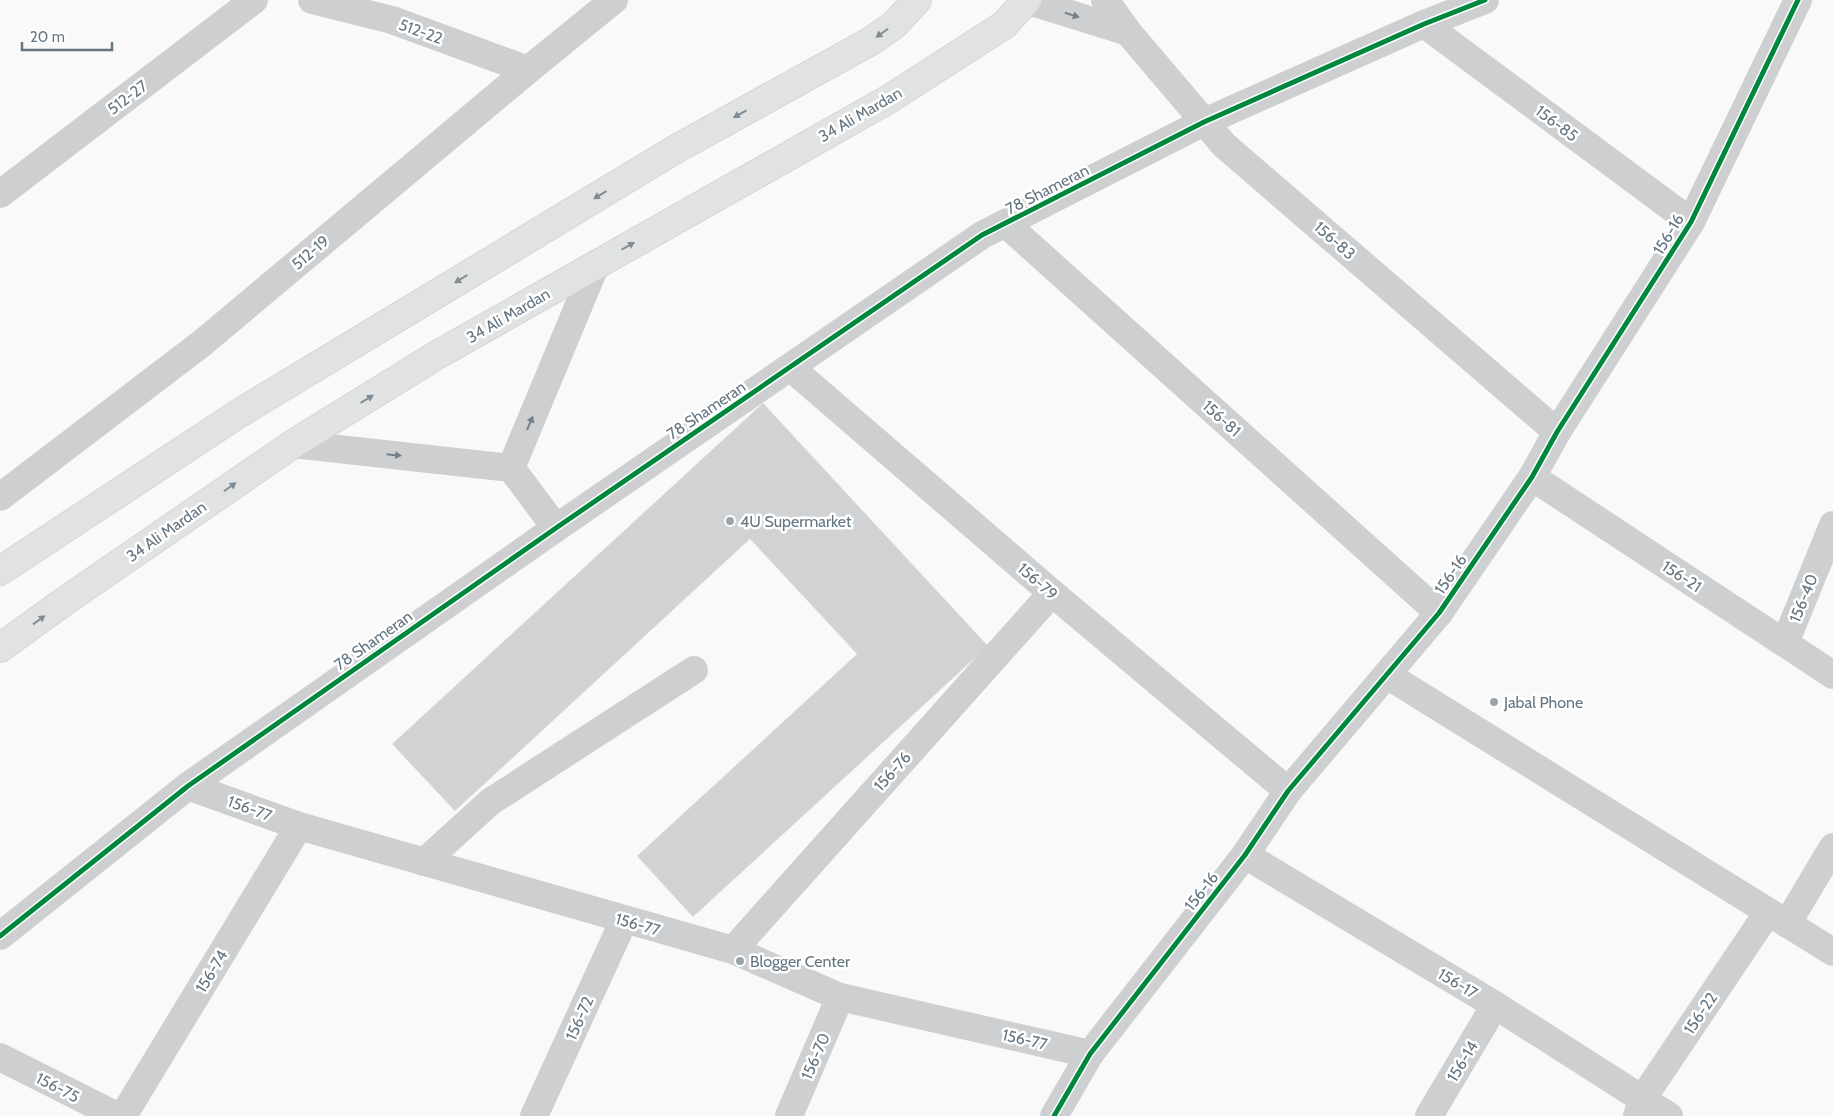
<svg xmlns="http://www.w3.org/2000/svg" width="1833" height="1116" viewBox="0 0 1833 1116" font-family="Cabin,sans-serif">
<rect width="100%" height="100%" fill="#f9f9f9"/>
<polygon fill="#d0d2d3" stroke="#e8e8e8" points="763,403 988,646 693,917 637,856 857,654 750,539 455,811 392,744"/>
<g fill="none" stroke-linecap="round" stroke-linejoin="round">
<g stroke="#d5d6d7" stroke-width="30">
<g id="major">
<polyline points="0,571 238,414 676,149 871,41 894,25 917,0"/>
<polyline points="0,648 62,603 293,444 437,355 889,99 1004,25 1027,0"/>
</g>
</g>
<g stroke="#cecfd0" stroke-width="28">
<polyline points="312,0 392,20 528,70"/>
<polyline points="1025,0 1128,32"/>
<polyline points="1105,0 1128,32 1224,145 1557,432"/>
<polyline points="1424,24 1691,222"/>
<polyline points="0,194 254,0"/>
<polyline points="1006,224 1439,613"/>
<polyline points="791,368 1052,593 1288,791"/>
<polyline points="293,444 511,468 556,528"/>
<polyline points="511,468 596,264"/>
<polyline points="1532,477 1833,675"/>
<polyline points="0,497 201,344 528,70 614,0"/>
<polyline points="1785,643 1833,525"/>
<polyline points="1387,675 1833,952"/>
<polyline points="188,786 299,826 733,950 840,997 1090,1054"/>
<polyline points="1245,855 1495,1005 1669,1116"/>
<polyline points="424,862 490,802 694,670"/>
<polyline points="1787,924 1833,847"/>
<polyline points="0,936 188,786 556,528 982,235 1204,122 1424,24 1485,0"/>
<polyline points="733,950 1052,593"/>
<polyline points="0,1057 117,1116"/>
<polyline points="123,1116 299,826"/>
<polyline points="534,1116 624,920"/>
<polyline points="789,1116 840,997"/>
<polyline points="1054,1116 1090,1054 1245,855 1288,791 1439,613 1532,477 1557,432 1691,222 1798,0"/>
<polyline points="1429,1116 1495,1005"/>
<polyline points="1637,1116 1643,1098 1768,912"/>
</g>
<use href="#major" stroke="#e1e2e2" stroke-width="28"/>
<g stroke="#fff" stroke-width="8">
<g id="cycleway">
<polyline points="0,936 188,786 556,528 982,235 1204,122 1424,24 1485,0"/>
<polyline points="1054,1116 1090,1054 1245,855 1288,791 1439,613 1532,477 1557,432 1691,222 1798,0"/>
</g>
</g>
<use href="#cycleway" stroke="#00873e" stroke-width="5"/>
</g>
<defs><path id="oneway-solid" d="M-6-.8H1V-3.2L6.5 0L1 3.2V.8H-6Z" transform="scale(1.25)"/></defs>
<g fill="#707f8b">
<use href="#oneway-solid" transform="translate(1072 15) rotate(17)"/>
<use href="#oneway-solid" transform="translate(530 423) rotate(-67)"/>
<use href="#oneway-solid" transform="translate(394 455) rotate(6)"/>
</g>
<g fill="#7e8c96">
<use href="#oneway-solid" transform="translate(882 33) rotate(145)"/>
<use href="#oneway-solid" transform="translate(740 114) rotate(151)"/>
<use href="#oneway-solid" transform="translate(600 195) rotate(149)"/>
<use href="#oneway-solid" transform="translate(628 246) rotate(-30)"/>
<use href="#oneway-solid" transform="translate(461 279) rotate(148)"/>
<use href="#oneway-solid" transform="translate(367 399) rotate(-31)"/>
<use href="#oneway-solid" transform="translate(230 487) rotate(-35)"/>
<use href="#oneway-solid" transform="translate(39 620) rotate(-36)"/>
</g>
<g fill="#99a4ac" stroke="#fff" stroke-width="2">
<circle cx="730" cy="521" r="5"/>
<circle cx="1494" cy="702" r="5"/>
<circle cx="740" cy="961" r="5"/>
</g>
<g text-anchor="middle" stroke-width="5" stroke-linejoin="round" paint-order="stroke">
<g font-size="16" fill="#657683" stroke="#fff">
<text transform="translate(421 31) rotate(20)" y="6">512-22</text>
<text transform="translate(127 97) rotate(-37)" y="6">512-27</text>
<text transform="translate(860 114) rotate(-30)" y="6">34 Ali Mardan</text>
<text transform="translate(1557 123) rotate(37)" y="6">156-85</text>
<text transform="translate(1047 189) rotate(-27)" y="6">78 Shameran</text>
<text transform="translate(1668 234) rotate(-59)" y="6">156-16</text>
<text transform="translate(1335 240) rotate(41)" y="6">156-83</text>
<text transform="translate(310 252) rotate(-40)" y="6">512-19</text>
<text transform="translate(508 315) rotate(-30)" y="6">34 Ali Mardan</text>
<text transform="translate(706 410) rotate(-34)" y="6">78 Shameran</text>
<text transform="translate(1222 418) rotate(42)" y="6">156-81</text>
<text transform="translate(166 531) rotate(-35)" y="6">34 Ali Mardan</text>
<text transform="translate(1450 574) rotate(-56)" y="6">156-16</text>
<text transform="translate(1682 576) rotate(33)" y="6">156-21</text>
<text transform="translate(1038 581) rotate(41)" y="6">156-79</text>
<text transform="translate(1803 598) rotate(-68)" y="6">156-40</text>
<text transform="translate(373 640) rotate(-35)" y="6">78 Shameran</text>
<text transform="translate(892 771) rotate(-48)" y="6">156-76</text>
<text transform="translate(250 808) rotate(20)" y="6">156-77</text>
<text transform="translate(1201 891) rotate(-52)" y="6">156-16</text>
<text transform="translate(638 924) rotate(16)" y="6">156-77</text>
<text transform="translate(211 971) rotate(-59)" y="6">156-74</text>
<text transform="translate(1458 983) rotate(31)" y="6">156-17</text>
<text transform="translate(1700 1013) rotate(-56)" y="6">156-22</text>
<text transform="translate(579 1018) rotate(-66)" y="6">156-72</text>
<text transform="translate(1025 1039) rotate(13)" y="6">156-77</text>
<text transform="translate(815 1056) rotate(-67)" y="6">156-70</text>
<text transform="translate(1462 1061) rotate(-59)" y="6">156-14</text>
<text transform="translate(58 1087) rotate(27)" y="6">156-75</text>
</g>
<g font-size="16" fill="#657683" stroke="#fff" text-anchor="start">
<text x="740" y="527">4U Supermarket</text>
<text x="1504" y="708">Jabal Phone</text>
<text x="750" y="967">Blogger Center</text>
</g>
</g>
<path d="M22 42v8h90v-8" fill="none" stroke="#657683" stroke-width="2.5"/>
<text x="30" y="42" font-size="15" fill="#657683" stroke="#ffffff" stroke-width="4" paint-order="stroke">20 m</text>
</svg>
